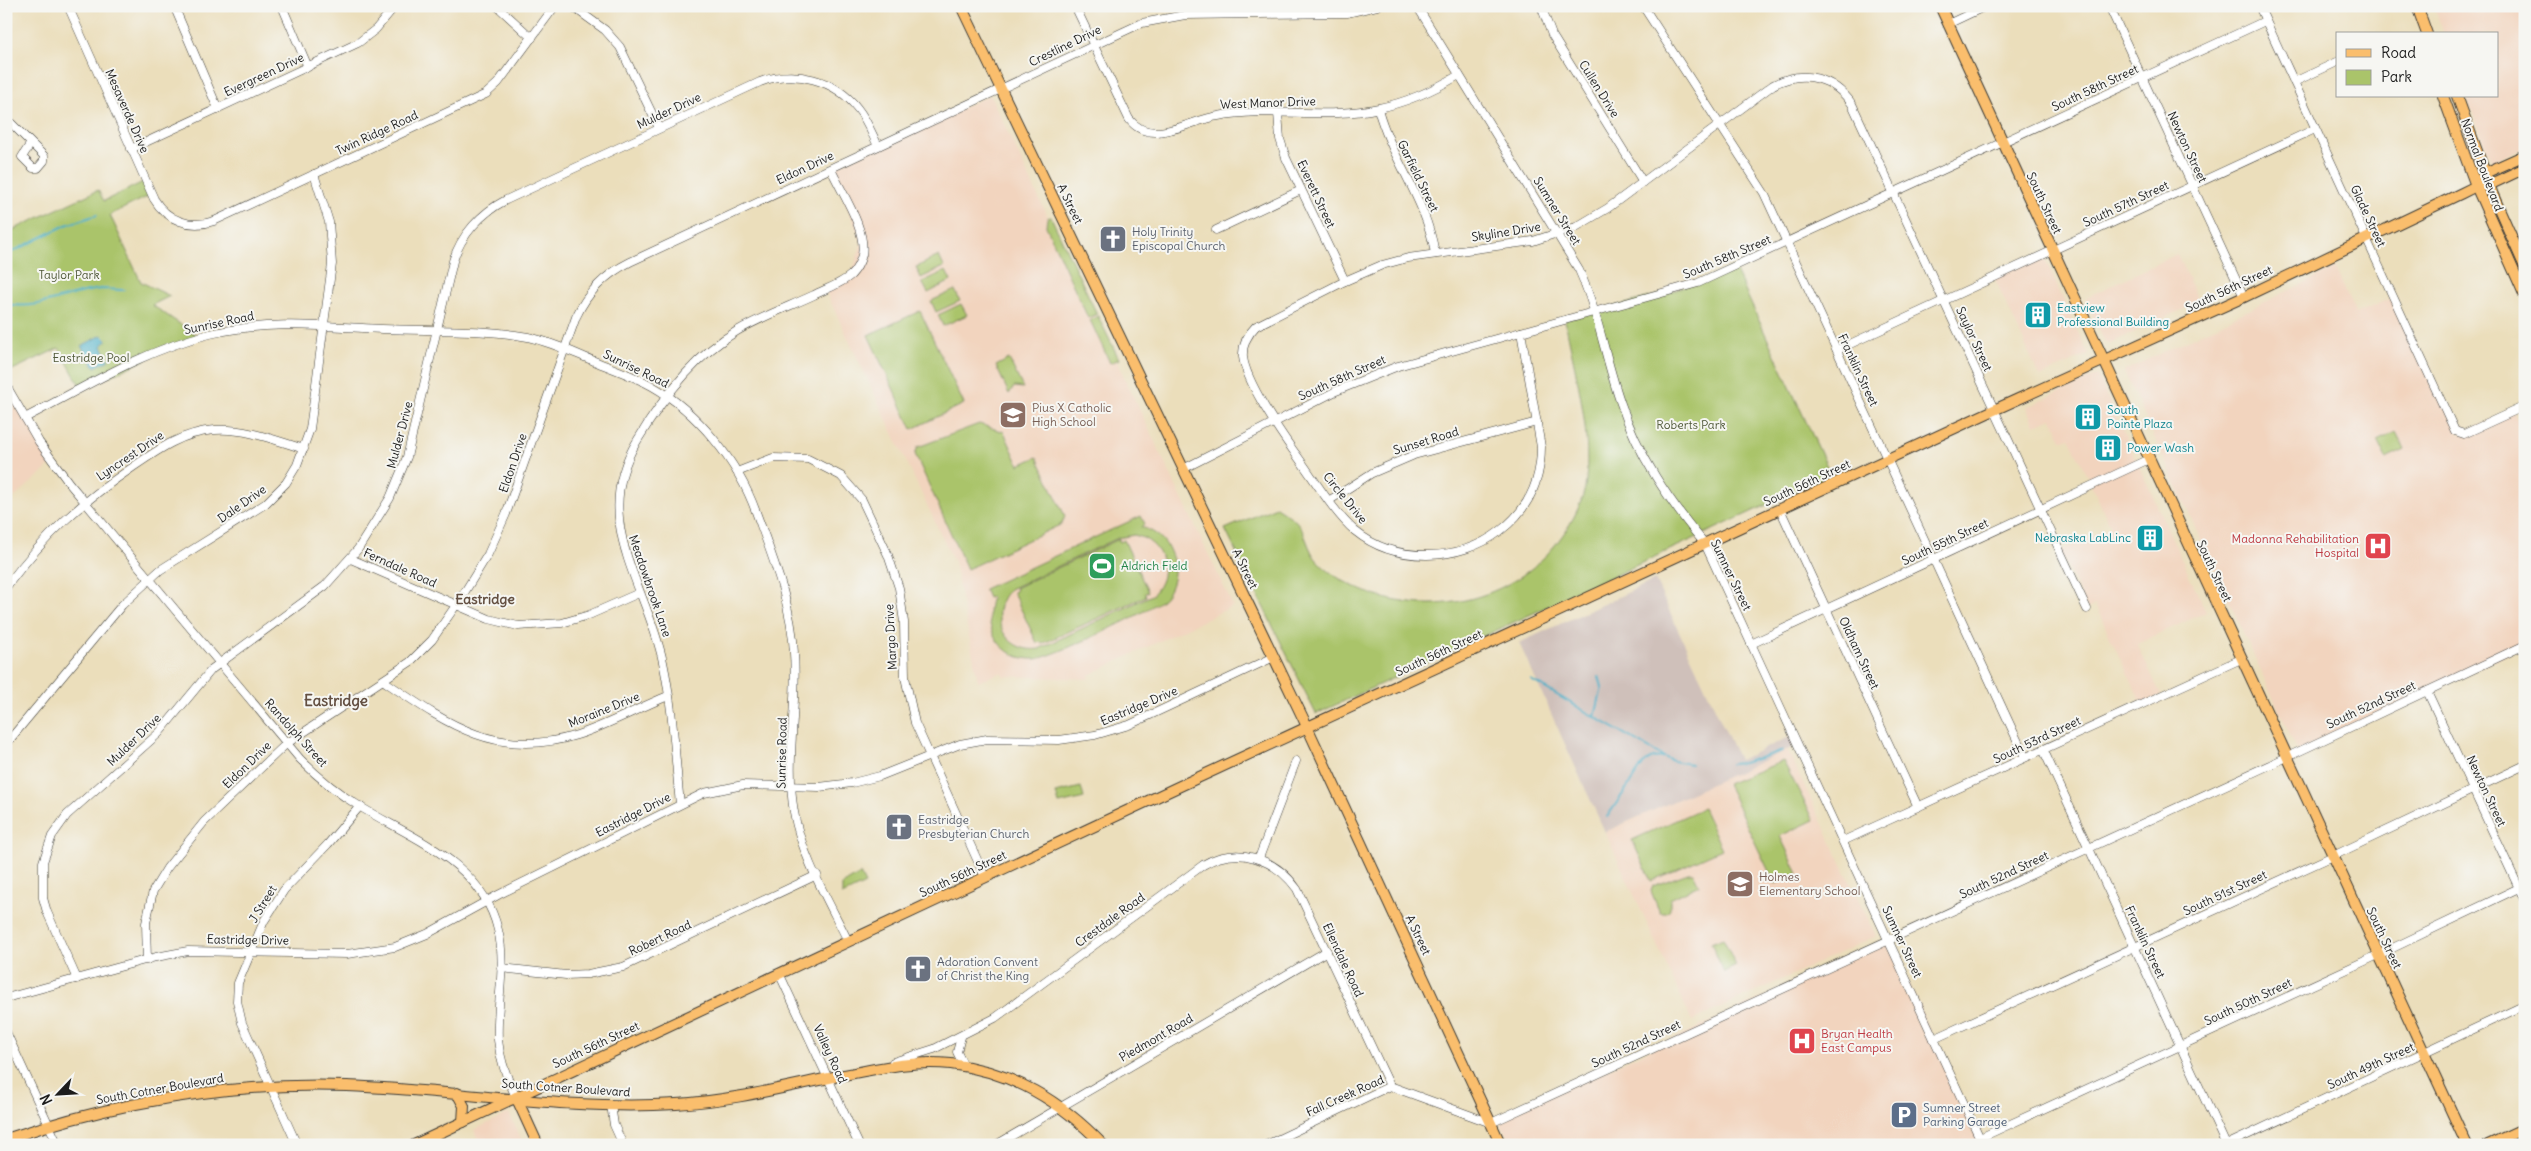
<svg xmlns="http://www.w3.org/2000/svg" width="2531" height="1151" viewBox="0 0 2531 1151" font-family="Delius,sans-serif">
<rect width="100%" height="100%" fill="#f6f6f2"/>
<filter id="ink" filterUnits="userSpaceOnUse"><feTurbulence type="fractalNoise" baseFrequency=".02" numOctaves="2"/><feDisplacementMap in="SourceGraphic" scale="10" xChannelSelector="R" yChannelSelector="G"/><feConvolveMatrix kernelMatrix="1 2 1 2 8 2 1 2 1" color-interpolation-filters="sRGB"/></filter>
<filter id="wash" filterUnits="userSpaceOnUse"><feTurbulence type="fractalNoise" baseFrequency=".0096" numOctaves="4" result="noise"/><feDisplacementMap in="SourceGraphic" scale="20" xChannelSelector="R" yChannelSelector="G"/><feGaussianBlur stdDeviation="1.12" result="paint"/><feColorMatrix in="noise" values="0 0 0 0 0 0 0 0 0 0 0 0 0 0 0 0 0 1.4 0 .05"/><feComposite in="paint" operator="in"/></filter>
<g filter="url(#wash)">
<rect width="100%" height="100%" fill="#ebdebb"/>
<g fill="#f2d4be">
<polygon points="2440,6 2525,6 2525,147 2492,162 2466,96 2497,96 2497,34 2444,34 2435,9"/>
<polygon points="990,95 1233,606 1089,675 1090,679 1003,676 1003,672 978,681 954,562 825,290 852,273 862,242 831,169"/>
<polygon points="2177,254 2199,302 2111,343 2105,343 2085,298"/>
<polygon points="2043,255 2088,354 2040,377 1994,277"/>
<polygon points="2335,268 2356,314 2393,297 2459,434 2513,411 2525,437 2525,645 2298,752 2124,371"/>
<polygon points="2097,375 2206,612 2137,644 2161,695 2142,704 2095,605 2087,609 2060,551 2111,527 2069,437 2062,440 2052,418 2035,425 2027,407"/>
<polygon points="6,385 53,463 6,505"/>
<polygon points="1787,749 1876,936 1692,1021 1605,832"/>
<polygon points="1888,940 1983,1145 1511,1145 1499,1119"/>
<polygon points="509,1113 524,1145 480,1145 474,1130"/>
</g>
<polygon fill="#cfc0ba" points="1655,580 1739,760 1794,735 1798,745 1605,832 1519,643"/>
<g fill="#aac46a" stroke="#637043" fill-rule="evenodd">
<polygon points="145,181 151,195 110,215 141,282 170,296 152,305 199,337 183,342 82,389 59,348 6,373 6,233 98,190 104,201"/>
<polygon points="1051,217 1097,314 1088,318 1046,226 1047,218"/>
<polygon points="939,256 944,267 921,278 916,267"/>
<path d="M1734 267 1831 475 1316 714 1225 529 1276 507C1283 512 1295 518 1299 525 1305 533 1307 544 1312 553 1318 565 1337 578 1349 584 1422 623 1514 604 1562 536 1573 521 1584 500 1586 481 1591 427 1575 372 1565 320L1673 291Z"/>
<polygon points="946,271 951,281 928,293 922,282"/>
<polygon points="955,290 960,301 936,312 931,301"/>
<polygon points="961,304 967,315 943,326 938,315"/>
<polygon points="920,311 964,404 912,429 868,335"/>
<polygon points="1098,316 1119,359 1110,363 1090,320"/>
<polygon points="1009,359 1023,388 1014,387 1009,394 996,366"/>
<polygon points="979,424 1004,432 1019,465 1037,457 1065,516 1062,524 967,569 915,454 918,447"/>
<polygon points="2396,432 2405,450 2386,459 2377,441"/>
<path d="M1141 516 1145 524 1141 527C1155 531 1166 540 1171 554 1177 568 1174 585 1165 597 1154 610 1053 657 1036 659 1001 661 981 627 992 597L988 598 984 589ZM1134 535C1163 541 1174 574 1152 595L1039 649C1005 654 985 614 1010 589L1118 538Z"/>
<polygon points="1119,539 1120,542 1124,540 1148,592 1145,593 1146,596 1042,644 1040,642 1037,643 1013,592 1016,590 1015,588"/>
<polygon points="1783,761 1814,820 1780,836 1798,874 1775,884 1727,784"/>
<polygon points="1081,787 1084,798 1059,804 1056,793"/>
<polygon points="1703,808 1722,849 1651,881 1632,840"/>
<polygon points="1688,873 1693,873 1699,885 1670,899 1670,909 1666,913 1660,913 1651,891 1653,886"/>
<polygon points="860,874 865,884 842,895 842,885"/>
<polygon points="1723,938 1736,966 1724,972 1711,943"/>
</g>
<polygon fill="#48afc8" stroke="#326672" points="102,335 107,340 102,346 109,360 95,367 81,346"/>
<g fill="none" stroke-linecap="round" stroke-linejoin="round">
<g stroke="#48afc8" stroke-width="2">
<polyline points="6,255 66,225 97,215"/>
<path d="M6 304C40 311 69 292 101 289 109 289 117 290 125 290"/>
<polyline points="1531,680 1664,757 1673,761 1691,764"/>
<polyline points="1595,717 1602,687 1599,676"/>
<polyline points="1731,764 1743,763 1782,751"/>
<polyline points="1607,817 1644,763 1653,758 1664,757"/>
</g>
</g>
</g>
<g filter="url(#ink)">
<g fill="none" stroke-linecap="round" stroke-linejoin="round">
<g stroke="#3b3934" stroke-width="9">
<g id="minor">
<path d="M68 6 154 199C167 221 191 229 214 221L486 94 498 83 555 6"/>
<polyline points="174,6 218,109"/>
<polyline points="282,6 308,67"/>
<polyline points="497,6 532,38"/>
<polyline points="572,6 605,30 620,47 659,128"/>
<path d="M1075 6 1129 119C1151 148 1190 120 1218 116 1271 106 1326 120 1379 108 1408 102 1434 90 1459 75"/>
<path d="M1417 6 1579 270C1598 312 1605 357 1620 401 1638 455 1668 500 1705 544L1983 1145"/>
<polyline points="1541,6 1552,35 1643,182"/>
<polyline points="1643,6 1764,193 2025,757"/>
<polyline points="2109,6 2244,297"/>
<polyline points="2259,6 2455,431 2464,434 2525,406"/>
<polyline points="1948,24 1986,6"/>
<polyline points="2294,82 2337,62"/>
<path d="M1378 109C1392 160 1427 201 1435 254"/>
<polyline points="1278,113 1280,139 1286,158 1345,281"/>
<polyline points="6,118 44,156 44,161 38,168 33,168 22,157 31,143"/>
<polyline points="131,149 358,43 376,29 395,6"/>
<polyline points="1216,230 1301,190"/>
<path d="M1521 332 1541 447C1541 482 1528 510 1500 531 1460 562 1395 564 1355 531 1333 512 1313 477 1295 453 1280 432 1246 382 1243 357 1242 344 1247 335 1256 326L1345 281 1382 265 1408 258 1533 241 1576 227 1608 208 1773 85C1803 69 1833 77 1852 104L2087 609"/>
<polyline points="1837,350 2315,129"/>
<path d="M6 385 39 442 69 483 300 759C318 777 337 793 359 806 413 839 482 862 498 930 507 966 496 1004 498 1040 500 1060 507 1079 516 1097"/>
<path d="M25 418C85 387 144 350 210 334 267 320 324 326 382 329 430 331 481 328 528 337 551 342 572 352 594 361 613 369 634 376 652 386 698 412 738 462 756 512 772 556 792 605 794 653 798 705 785 760 794 812 801 855 829 902 848 941"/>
<polyline points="1183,469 1336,391 1398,366 1698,283 2265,21"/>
<polyline points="737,472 773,458 808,459 841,476 862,500 888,555 899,588 904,622 905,677 915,723 985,877"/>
<polyline points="1330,500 1372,473 1414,455 1537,422"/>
<polyline points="1780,509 1918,807"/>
<polyline points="351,559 489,619 518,626 562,623 589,615 639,593"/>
<path d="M6 587C46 534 79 504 133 467 159 449 183 432 215 430 246 428 275 440 304 449"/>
<polyline points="1751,644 2149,459"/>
<path d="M384 681C447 724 497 760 577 735 608 725 638 708 668 696"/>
<polyline points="2427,691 2525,901"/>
<polyline points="6,744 122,605 160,570 265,504 286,483 297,465 310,429 332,264 329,222 314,174"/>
<polyline points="2043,749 2226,1145"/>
<path d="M680 804C675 757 673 708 663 662 647 585 589 521 637 441 662 399 694 356 737 331 761 317 788 307 814 295 826 289 841 284 851 275 857 269 860 262 862 255 867 229 841 192 831 169"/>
<polyline points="1843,841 2241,659"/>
<polyline points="1259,858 1296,761"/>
<path d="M147 960 146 923 153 891 167 868 204 822 286 744 410 662 432 640 461 598 488 554 506 514 576 317C587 293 606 274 630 262L1142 23 1185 15 1347 13 1377 6"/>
<polyline points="501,968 566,975 588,974 623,967 817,875"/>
<polyline points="779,973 859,1145"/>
<path d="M77 979 47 912 43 898V862L52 836 67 815 159 733 212 669 325 586 358 549 390 498 407 457 453 261C461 235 481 213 506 200L760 82C794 69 835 79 858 109 867 120 872 134 878 146"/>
<polyline points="6,998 156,957 188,951 347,954 395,947 427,934 498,895 704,793 743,785 819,787 852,783 880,776 960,744 987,739 1059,740 1095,735 1129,725 1274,657"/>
<polyline points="6,1032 58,1145"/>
<polyline points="961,1037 957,1052 964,1066"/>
<polyline points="1934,1039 2333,856 2525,765"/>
<path d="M893 1062 934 1049 995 1018 1203 865C1237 845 1275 858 1297 889L1390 1086"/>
<polyline points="611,1105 614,1125 623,1145"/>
<polyline points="1980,1138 2378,955 2525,885"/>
<polyline points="297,1145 242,1023 237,1001 238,983 264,921 284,890 328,844 360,806"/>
<polyline points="996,1145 1327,951"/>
<polyline points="1266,1145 1390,1086 1491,1123 2287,757 2525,645"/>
<polyline points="2226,1145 2525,1005"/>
</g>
</g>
<g stroke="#3b3934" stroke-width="12">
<g id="major">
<polyline points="961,6 1303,718 1501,1145"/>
<polyline points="1940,6 2467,1145"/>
<polyline points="2417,6 2427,34"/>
<polyline points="2443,96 2476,186 2525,296"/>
<polyline points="2457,96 2493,195 2525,267"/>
<polyline points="2482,177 2485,173 2525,155"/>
<polyline points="457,1093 464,1106 463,1122"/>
<polyline points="516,1097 538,1145"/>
<path d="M6 1139C116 1102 231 1082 347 1086 456 1090 568 1111 676 1104 733 1101 788 1086 844 1075 880 1068 914 1060 951 1064 1013 1072 1061 1101 1103 1145"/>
<polyline points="414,1145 1180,786 1994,410 2244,297 2462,193 2476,186 2489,185 2525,168"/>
<polyline points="2488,1145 2525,1128"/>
</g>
</g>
<use href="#minor" stroke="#fff" stroke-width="8"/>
<use href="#major" stroke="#fabe6d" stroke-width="10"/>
</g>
</g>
<defs>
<g id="church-square" transform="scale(1.4375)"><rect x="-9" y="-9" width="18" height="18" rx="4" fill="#6b7280" stroke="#f6f6f2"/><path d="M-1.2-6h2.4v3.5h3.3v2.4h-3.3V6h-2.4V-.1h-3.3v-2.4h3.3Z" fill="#fff"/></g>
<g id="building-square" transform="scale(1.4375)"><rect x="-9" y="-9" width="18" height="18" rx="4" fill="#0f9aa8" stroke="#f6f6f2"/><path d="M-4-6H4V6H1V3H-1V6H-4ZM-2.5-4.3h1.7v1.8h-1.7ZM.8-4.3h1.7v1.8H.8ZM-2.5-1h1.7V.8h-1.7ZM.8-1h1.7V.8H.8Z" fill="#fff"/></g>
<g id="school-square" transform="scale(1.4375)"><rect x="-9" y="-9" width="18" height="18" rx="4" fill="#8d6e63" stroke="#f6f6f2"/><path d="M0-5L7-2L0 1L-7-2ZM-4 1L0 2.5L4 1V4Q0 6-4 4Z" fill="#fff"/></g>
<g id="hospital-square" transform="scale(1.4375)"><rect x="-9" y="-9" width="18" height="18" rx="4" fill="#e0444e" stroke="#f6f6f2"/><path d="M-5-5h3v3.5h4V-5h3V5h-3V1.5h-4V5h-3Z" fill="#fff"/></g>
<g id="stadium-square" transform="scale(1.4375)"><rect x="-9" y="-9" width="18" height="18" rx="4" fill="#2e9e5b" stroke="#f6f6f2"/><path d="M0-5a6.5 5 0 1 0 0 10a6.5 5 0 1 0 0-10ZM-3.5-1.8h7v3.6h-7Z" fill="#fff"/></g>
<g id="parking-square" transform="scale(1.4375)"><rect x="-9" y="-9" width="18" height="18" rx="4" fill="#5c6f8a" stroke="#f6f6f2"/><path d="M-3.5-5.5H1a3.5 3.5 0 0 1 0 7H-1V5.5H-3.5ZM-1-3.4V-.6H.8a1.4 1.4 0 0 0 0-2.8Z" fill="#fff"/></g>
</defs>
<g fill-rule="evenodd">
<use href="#church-square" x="1113" y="239"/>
<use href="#building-square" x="2038" y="315"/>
<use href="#school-square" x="1013" y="415"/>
<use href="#building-square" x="2088" y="417"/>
<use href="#building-square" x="2108" y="448"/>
<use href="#building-square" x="2150" y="538"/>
<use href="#hospital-square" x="2378" y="546"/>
<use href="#stadium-square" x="1102" y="566"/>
<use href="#church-square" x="899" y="827"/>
<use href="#school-square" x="1740" y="884"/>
<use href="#church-square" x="918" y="969"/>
<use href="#hospital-square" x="1802" y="1041"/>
<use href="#parking-square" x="1904" y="1115"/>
</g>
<g text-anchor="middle" stroke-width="4" stroke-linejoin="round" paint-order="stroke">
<g font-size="12" fill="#1c1c1c" stroke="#f6f6f2">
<text transform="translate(1065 46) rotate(-26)" y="4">Crestline Drive</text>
<text transform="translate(264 75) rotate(-25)" y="4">Evergreen Drive</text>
<text transform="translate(2095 88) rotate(-25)" y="4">South 58th Street</text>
<text transform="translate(1599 89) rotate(58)" y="4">Cullen Drive</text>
<text transform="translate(1268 103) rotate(-2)" y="4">West Manor Drive</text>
<text transform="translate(127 111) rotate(66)" y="4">Mesaverde Drive</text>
<text transform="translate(669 111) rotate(-25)" y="4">Mulder Drive</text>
<text transform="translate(377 133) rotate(-25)" y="4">Twin Ridge Road</text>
<text transform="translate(2187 147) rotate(65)" y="4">Newton Street</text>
<text transform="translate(2482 165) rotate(69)" y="4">Normal Boulevard</text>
<text transform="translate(805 168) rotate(-25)" y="4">Eldon Drive</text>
<text transform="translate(1418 176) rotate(64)" y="4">Garfield Street</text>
<text transform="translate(1316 194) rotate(65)" y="4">Everett Street</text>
<text transform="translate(2044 203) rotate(65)" y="4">South Street</text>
<text transform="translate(1070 204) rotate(64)" y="4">A Street</text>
<text transform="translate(2126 204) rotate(-25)" y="4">South 57th Street</text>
<text transform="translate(1557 211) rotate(58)" y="4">Sumner Street</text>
<text transform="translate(2368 216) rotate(65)" y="4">Glade Street</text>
<text transform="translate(1506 232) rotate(-9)" y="4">Skyline Drive</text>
<text transform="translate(1727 257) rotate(-23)" y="4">South 58th Street</text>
<text transform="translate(2229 289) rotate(-25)" y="4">South 56th Street</text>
<text transform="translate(219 323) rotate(-12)" y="4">Sunrise Road</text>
<text transform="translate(1974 339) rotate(65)" y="4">Saylor Street</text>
<text transform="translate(636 369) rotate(26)" y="4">Sunrise Road</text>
<text transform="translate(1858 370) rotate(65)" y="4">Franklin Street</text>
<text transform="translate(1342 378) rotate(-24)" y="4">South 58th Street</text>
<text transform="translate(400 435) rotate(-75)" y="4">Mulder Drive</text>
<text transform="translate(1426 441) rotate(-17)" y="4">Sunset Road</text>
<text transform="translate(130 456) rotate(-34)" y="4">Lyncrest Drive</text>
<text transform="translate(513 463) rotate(-71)" y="4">Eldon Drive</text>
<text transform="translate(1807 483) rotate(-25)" y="4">South 56th Street</text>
<text transform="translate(1345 498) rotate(51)" y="4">Circle Drive</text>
<text transform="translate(242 504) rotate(-35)" y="4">Dale Drive</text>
<text transform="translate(1945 542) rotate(-25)" y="4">South 55th Street</text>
<text transform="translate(400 568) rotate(24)" y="4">Ferndale Road</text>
<text transform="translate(1245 569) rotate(64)" y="4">A Street</text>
<text transform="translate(2214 571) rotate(65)" y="4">South Street</text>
<text transform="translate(1731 575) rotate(64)" y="4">Sumner Street</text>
<text transform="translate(650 586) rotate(71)" y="4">Meadowbrook Lane</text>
<text transform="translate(891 637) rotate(-93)" y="4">Margo Drive</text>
<text transform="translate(1439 653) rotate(-25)" y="4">South 56th Street</text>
<text transform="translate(1859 653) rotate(65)" y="4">Oldham Street</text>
<text transform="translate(2371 705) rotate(-25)" y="4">South 52nd Street</text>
<text transform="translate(1139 706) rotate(-23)" y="4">Eastridge Drive</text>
<text transform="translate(604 710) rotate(-22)" y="4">Moraine Drive</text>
<text transform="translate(296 733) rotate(48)" y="4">Randolph Street</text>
<text transform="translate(134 740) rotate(-44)" y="4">Mulder Drive</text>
<text transform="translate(2037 740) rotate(-25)" y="4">South 53rd Street</text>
<text transform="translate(782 753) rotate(-89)" y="4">Sunrise Road</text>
<text transform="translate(247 765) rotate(-44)" y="4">Eldon Drive</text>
<text transform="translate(2486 791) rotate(65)" y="4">Newton Street</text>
<text transform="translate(633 815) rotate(-27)" y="4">Eastridge Drive</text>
<text transform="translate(963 874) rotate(-25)" y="4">South 56th Street</text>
<text transform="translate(2004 875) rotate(-25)" y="4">South 52nd Street</text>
<text transform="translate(2225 893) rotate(-25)" y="4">South 51st Street</text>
<text transform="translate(263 904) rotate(-59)" y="4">J Street</text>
<text transform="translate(1110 920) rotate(-36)" y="4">Crestdale Road</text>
<text transform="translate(1418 935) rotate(65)" y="4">A Street</text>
<text transform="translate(660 938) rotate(-25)" y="4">Robert Road</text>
<text transform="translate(2384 938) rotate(65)" y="4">South Street</text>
<text transform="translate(248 940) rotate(1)" y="4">Eastridge Drive</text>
<text transform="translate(1902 942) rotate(65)" y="4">Sumner Street</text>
<text transform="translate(2145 942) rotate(65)" y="4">Franklin Street</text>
<text transform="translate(1343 960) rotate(65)" y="4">Ellendale Road</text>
<text transform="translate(2248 1002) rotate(-25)" y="4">South 50th Street</text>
<text transform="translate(1156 1038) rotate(-30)" y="4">Piedmont Road</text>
<text transform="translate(1636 1044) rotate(-25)" y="4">South 52nd Street</text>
<text transform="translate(596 1045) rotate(-25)" y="4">South 56th Street</text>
<text transform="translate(830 1054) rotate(65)" y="4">Valley Road</text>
<text transform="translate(2371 1066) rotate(-25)" y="4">South 49th Street</text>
<text transform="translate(566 1088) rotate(4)" y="4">South Cotner Boulevard</text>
<text transform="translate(160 1089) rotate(-10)" y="4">South Cotner Boulevard</text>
<text transform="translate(1345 1096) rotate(-24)" y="4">Fall Creek Road</text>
</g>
<g font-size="12" fill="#5b616d" stroke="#f6f6f2" text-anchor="start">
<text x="1132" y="236">Holy Trinity<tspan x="1132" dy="14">Episcopal Church</tspan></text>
<text x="918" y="824">Eastridge<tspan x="918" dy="14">Presbyterian Church</tspan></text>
<text x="937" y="966">Adoration Convent<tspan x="937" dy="14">of Christ the King</tspan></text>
</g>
<g font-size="12" fill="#4e5737" stroke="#f6f6f2">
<text x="69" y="279">Taylor Park</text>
<text x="91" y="362">Eastridge Pool</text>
<text x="1691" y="429">Roberts Park</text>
</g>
<g font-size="12" fill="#0d838f" stroke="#f6f6f2" text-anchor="start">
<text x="2057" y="312">Eastview<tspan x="2057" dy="14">Professional Building</tspan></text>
<text x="2107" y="414">South<tspan x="2107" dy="14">Pointe Plaza</tspan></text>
<text x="2127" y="452">Power Wash</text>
<text x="2131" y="542" text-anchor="end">Nebraska LabLinc</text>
</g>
<g font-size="12" fill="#785e54" stroke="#f6f6f2" text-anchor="start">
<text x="1032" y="412">Pius X Catholic<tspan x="1032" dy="14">High School</tspan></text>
<text x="1759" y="881">Holmes<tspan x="1759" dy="14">Elementary School</tspan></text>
</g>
<g font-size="12" fill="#be3a42" stroke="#f6f6f2" text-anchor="end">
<text x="2359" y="543">Madonna Rehabilitation<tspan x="2359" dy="14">Hospital</tspan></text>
<text x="1821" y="1038" text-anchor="start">Bryan Health<tspan x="1821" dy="14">East Campus</tspan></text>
</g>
<g font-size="12" fill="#27864d" stroke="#f6f6f2" text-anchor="start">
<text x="1121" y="570">Aldrich Field</text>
</g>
<g font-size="12" fill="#4e5e75" stroke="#f6f6f2" text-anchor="start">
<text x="1923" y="1112">Sumner Street<tspan x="1923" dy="14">Parking Garage</tspan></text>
</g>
<g font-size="14" font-weight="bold" fill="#645042" stroke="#f6f6f2">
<text x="485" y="604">Eastridge</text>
</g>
<g font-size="15" font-weight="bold" fill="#645042" stroke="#f6f6f2">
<text x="336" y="706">Eastridge</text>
</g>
</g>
<rect width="2531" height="1151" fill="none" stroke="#f6f6f2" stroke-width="25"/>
<rect x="2336" y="32" width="162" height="65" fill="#f6f6f2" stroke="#9f9f9c"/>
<rect x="2346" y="49" width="25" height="8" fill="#fabe6d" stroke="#9f9f9c"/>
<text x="2381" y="58" font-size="15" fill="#1c1c1c">Road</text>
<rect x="2346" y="70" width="25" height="15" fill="#aac46a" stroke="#9f9f9c"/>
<text x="2381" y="82" font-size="15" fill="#1c1c1c">Park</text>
<g transform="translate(58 1094) rotate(245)" stroke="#f6f6f2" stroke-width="4" paint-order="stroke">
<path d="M0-4L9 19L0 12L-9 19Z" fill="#1c1c1c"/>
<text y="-8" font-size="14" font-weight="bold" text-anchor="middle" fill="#1c1c1c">N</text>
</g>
</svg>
